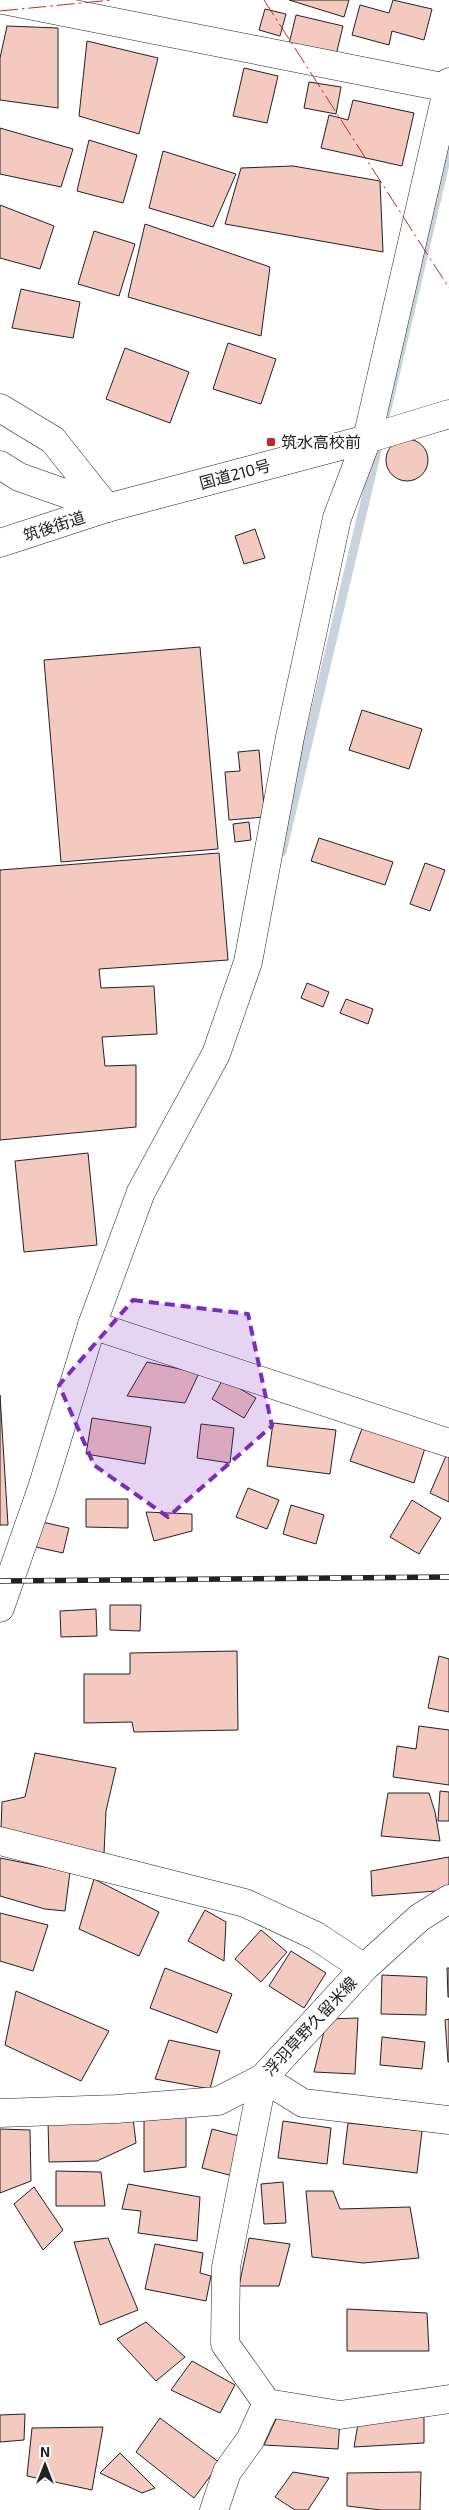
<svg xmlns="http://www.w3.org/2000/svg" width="449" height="2510" viewBox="0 0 449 2510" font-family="'Exo 2','Noto Sans JP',sans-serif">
<rect width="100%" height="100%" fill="#fff"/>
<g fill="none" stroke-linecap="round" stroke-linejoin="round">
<polyline stroke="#c7d3dd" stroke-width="9" points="282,852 449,147"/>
</g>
<g fill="#f3c9c0" stroke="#222">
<polygon points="289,0 349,0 344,17"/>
<polygon points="393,0 432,9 424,40 392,31 389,45 352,35 360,5 389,13"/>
<polygon points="265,9 286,14 280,36 259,30"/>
<polygon points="296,15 343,26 336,55 289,44"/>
<polygon points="7,26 58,28 58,108 0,100 0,58"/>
<polygon points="87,41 158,58 139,134 79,116"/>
<polygon points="244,68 278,76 267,123 233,116"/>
<polygon points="309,82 341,87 336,114 304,108"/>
<polygon points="353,100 414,113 402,166 321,148 329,115 348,120"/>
<polygon points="0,128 73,149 61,187 0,174"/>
<polygon points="89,140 137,155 123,203 77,191"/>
<polygon points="163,151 236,174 213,227 149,208"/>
<polygon points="293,166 380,181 383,252 225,224 241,168"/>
<polygon points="0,205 54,226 40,269 0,258"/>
<polygon points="145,224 270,267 261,336 128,297"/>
<polygon points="94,231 135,244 119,296 78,284"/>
<polygon points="21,289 80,302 73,338 12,328"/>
<polygon points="228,343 276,359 261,404 213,389"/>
<polygon points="125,348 189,372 170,423 106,399"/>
<circle cx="407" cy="460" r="21"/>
<polygon points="255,529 265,558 244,564 235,536"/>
<polygon points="200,647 218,849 61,862 44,660"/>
<polygon points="362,710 422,729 409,769 349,750"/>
<polygon points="259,750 265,817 229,820 225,772 240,771 238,752"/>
<polygon points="249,822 251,840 235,842 233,824"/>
<polygon points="319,838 393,862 385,885 311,861"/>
<polygon points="219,853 228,960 99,969 101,988 154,986 157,1034 102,1037 105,1066 136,1065 136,1127 0,1140 0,870"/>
<polygon points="425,863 445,870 430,911 410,904"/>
<polygon points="307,983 329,992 323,1007 301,998"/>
<polygon points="346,999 373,1009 368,1024 340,1013"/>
<polygon points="88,1153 97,1245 24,1252 15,1161"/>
<polygon points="147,1362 199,1373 185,1403 127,1396"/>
<polygon points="223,1379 256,1398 244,1418 212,1399"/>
<polygon points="0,1395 8,1525 0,1525"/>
<polygon points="92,1418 151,1427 145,1464 86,1454"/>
<polygon points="273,1423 336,1430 330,1474 267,1466"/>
<polygon points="201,1424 234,1428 230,1463 197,1458"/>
<polygon points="363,1426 425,1448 414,1483 350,1461"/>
<polygon points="446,1456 449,1457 449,1502 430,1493"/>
<polygon points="248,1488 279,1500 267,1529 236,1517"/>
<polygon points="86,1499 128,1499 128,1528 86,1527"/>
<polygon points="412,1500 441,1518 419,1554 390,1537"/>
<polygon points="291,1505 324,1515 316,1544 283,1534"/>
<polygon points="146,1512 192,1514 192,1531 154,1541"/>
<polygon points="42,1522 69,1528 63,1553 36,1547"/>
<polygon points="110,1605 141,1605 140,1631 110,1630"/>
<polygon points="96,1609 97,1636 61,1637 60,1611"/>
<polygon points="237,1651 238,1730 134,1732 132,1722 84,1723 84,1674 130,1674 130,1653"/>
<polygon points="439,1656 449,1659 449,1712 428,1708"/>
<polygon points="419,1726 449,1730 449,1785 393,1777 397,1746 416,1749"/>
<polygon points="35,1753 116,1768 106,1811 104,1854 1,1829 2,1802 25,1797"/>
<polygon points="440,1791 449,1792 449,1821 438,1821"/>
<polygon points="388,1793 429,1793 435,1812 440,1841 381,1836"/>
<polygon points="449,1857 449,1890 372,1896 371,1871"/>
<polygon points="0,1858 70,1872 65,1911 45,1909 0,1896"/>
<polygon points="94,1879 159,1912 139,1956 79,1929"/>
<polygon points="205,1910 226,1922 224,1961 188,1941"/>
<polygon points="0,1913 48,1925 33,1971 0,1961"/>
<polygon points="261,1930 287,1952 261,1982 235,1959"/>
<polygon points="291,1951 326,1973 304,2008 269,1986"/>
<polygon points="165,1968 232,1994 217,2033 150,2008"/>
<polygon points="447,1968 449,1968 449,1997 448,1997"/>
<polygon points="382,1975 427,1977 426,2015 381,2014"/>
<polygon points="16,1991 109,2031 81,2081 5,2045"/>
<polygon points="358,2018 355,2074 314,2072 327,2019"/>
<polygon points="449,2019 449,2062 448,2062 445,2020"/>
<polygon points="382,2037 425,2042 422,2069 380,2065"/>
<polygon points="169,2040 220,2051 210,2089 155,2079"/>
<polygon points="144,2116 186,2117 186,2167 144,2172"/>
<polygon points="133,2118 136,2143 97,2161 49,2162 48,2121"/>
<polygon points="283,2121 331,2128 327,2164 278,2158"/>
<polygon points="348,2123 422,2131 417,2173 343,2164"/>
<polygon points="0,2129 30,2130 31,2181 0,2193"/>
<polygon points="212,2129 243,2137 233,2176 202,2168"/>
<polygon points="56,2171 101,2172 105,2206 56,2206"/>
<polygon points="283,2182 286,2223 264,2224 261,2184"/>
<polygon points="128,2184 200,2197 197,2241 138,2233 141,2211 122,2209"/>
<polygon points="34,2187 63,2230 43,2250 14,2204"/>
<polygon points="306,2191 333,2191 340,2209 410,2207 419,2258 363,2263 312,2257"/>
<polygon points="108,2238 138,2310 100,2325 74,2242"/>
<polygon points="249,2238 290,2244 279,2286 239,2286"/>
<polygon points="155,2244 203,2253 200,2273 211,2276 206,2301 145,2289"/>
<polygon points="347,2309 427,2313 429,2351 347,2351"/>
<polygon points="146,2322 185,2357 156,2381 117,2339"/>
<polygon points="192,2361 235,2385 220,2413 171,2390"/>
<polygon points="424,2410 424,2443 354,2447 359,2418"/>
<polygon points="25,2414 24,2440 0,2442 0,2415"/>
<polygon points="277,2417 340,2420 338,2449 264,2445"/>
<polygon points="160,2418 220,2463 194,2498 136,2452"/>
<polygon points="103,2427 92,2490 27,2476 32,2428"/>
<polygon points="120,2453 155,2488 142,2493 100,2473"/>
<polygon points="293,2472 329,2478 308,2510 295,2510 275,2497"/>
<polygon points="421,2472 420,2510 381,2510 347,2506 347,2473"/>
</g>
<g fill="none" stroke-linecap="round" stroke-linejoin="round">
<g stroke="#222" stroke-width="29">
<g id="minor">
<polyline points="3,0 448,88"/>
<polyline points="92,1325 449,1443"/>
<polyline points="0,1608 42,1488 92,1325 141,1192 216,1054 248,962 290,737 337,518 367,439 449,82"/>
<polyline points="0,1841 245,1903 316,1936 364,1968"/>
<polyline points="267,2403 340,2415 449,2399"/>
<polyline points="214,2510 227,2472 250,2440 267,2403 225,2344 226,2267 263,2078 303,2103 449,2120"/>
</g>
</g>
<g stroke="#222" stroke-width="29">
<polyline id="tertiary" points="0,543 107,508"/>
</g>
<g stroke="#222" stroke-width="29">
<polyline id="primary" points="0,2113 116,2109 218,2101 263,2078 364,1968 419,1918 449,1899"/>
</g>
<g stroke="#222" stroke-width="29">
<g id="trunk">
<polyline points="0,408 53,440 107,508"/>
<polyline points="0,465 19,477 107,508"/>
<polyline points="107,508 367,439 449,414"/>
</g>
</g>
<use href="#minor" stroke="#fff" stroke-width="28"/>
<use href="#tertiary" stroke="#fff" stroke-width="28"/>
<use href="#primary" stroke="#fff" stroke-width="28"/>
<use href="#trunk" stroke="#fff" stroke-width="28"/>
<g stroke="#222" stroke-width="5.5">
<polyline id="rail" points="0,1581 449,1577"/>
</g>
<use href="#rail" stroke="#fff" stroke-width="4" stroke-dasharray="11" stroke-linecap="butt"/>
<g stroke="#c62828" stroke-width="1" stroke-dasharray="18 4 2.5 4" stroke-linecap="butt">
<polyline points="264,0 449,288"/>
<polyline points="0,11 112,0"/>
</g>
</g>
<path fill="#7b2cbf" fill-opacity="0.2" stroke="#7b2cbf" stroke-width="4" stroke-dasharray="10 6" stroke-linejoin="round" d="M133 1300 248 1314 272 1426 168 1517 94 1465 59 1385Z"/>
<rect fill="#c62828" stroke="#fff" stroke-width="2" x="266" y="437" width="10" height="10" rx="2.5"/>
<g text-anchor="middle" stroke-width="4" stroke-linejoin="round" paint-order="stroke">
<g font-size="16" fill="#222" stroke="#fff" text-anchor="start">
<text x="281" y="448">筑水高校前</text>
</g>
<g font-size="16" fill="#222" stroke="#fff">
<text transform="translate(235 474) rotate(-15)" y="6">国道210号</text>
<text transform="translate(54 526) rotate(-18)" y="6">筑後街道</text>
<text transform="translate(310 2026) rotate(-47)" y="6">浮羽草野久留米線</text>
</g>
</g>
<g transform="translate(45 2465)" stroke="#ffffff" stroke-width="4" paint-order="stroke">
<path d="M0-4L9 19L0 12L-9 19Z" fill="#222222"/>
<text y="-8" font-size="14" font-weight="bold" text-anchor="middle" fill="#222222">N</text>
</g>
</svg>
